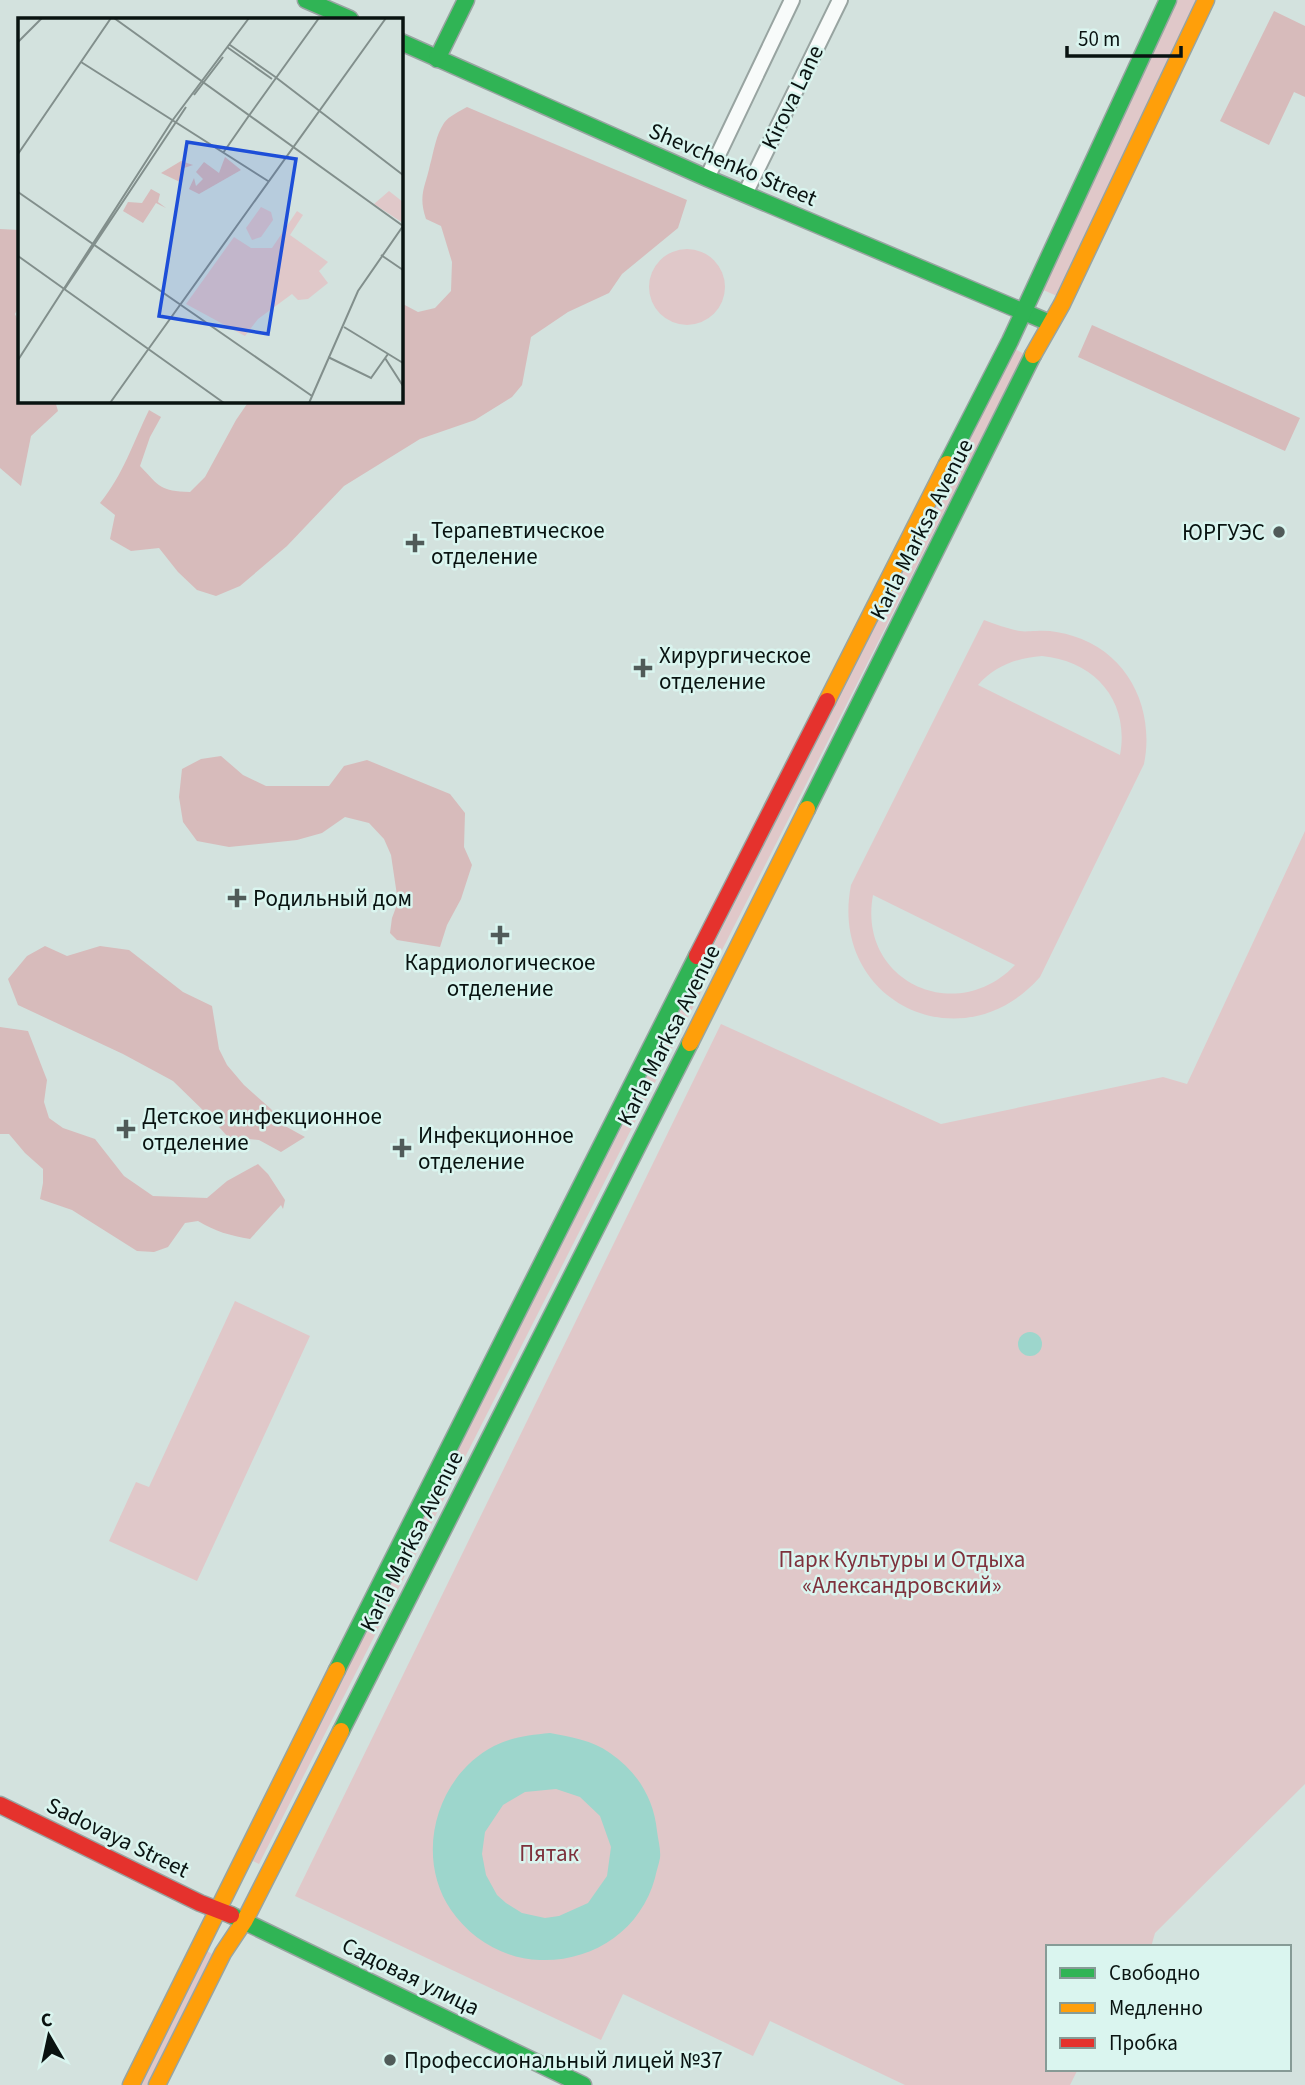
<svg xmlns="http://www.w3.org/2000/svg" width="1305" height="2085" viewBox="0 0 1305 2085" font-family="'Source Sans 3',sans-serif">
<rect width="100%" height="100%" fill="#d3e2de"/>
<g fill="#e0c8c9" fill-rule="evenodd">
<polygon points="1178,0 1198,0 1057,296 1041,289"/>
<circle cx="687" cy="287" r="38"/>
<polygon points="1015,349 1024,354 259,1864 251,1860"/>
<path d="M984 620C995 624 1008 629 1020 631 1025 632 1030 631 1036 631 1048 630 1061 632 1073 636 1129 653 1155 710 1144 764L1040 977C962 1066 828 1001 851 885ZM1042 656C1095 661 1130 701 1120 755L978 685C995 666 1016 658 1042 656ZM873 895 1015 965C956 1027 857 981 873 895Z"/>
<polygon points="1305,831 1305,1784 1155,1933 1151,1947 1048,1947 1048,2069 1078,2069 1070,2085 905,2085 770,2021 753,2056 623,1994 601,2040 295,1896 721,1024 941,1124 1163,1077 1187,1084"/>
<polygon points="235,1301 310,1336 197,1581 109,1541 136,1482 149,1487"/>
<polygon points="207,1951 212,1954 147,2085 140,2085"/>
</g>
<g fill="#d7bbbb">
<polygon points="1274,11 1305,26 1305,97 1294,92 1269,145 1220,121"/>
<path d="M467 107 687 200 678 228 622 274 609 293 568 312 531 337 522 385 512 397 475 420 420 439 344 486 287 546 240 586 216 596 197 590 178 572 159 548 131 551 110 539 115 515 100 503C123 475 133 443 149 410L161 417 150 437 140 466C160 487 160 491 190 492L205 477 236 420 249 401H401V303L418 312 435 308 451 291 452 262 441 226 426 219C418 195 425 188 430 165 434 150 436 135 444 123 449 116 460 111 467 107Z"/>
<polygon points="0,229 19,230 19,306 15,314 19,323 19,401 55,401 58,411 31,436 21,486 0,468"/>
<polygon points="1092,325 1300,418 1285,451 1078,357"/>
<polygon points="221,756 243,775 266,786 329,786 344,766 367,760 450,794 465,813 464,847 472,865 461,899 447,925 440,947 397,940 390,933 392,918 398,902 391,855 384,839 369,823 345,817 322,833 297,840 229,847 197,841 183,822 179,797 182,769 201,759"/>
<polygon points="45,946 67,956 100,946 129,950 183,992 212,1006 219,1049 227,1065 244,1085 271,1109 285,1126 305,1137 281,1152 259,1140 228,1137 210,1117 173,1081 123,1054 18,1005 8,979 27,956"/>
<path d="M0 1027 28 1031 47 1080 44 1102 49 1118 63 1128 95 1139 124 1176 153 1196 207 1198 227 1181 258 1164 268 1174 285 1200 283 1209 281 1205 250 1239C231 1236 214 1231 198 1221L185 1223 168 1247 154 1252 137 1251 72 1210 40 1199 43 1183V1169L25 1153 9 1134H0Z"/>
</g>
<g fill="#9dd6cc" fill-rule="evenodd">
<circle cx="1030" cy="1344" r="12"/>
<path d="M550 1733C571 1737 592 1740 610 1753 637 1771 654 1799 657 1831 658 1840 661 1849 660 1858 659 1864 656 1872 655 1878 641 1930 593 1962 540 1960 504 1959 471 1939 451 1910 414 1856 436 1776 494 1746 512 1737 530 1735 550 1733ZM556 1789 580 1797 600 1816 611 1847 607 1876 588 1903 559 1916 545 1918 522 1913 506 1903 497 1895 486 1875 482 1854 485 1832 503 1805 525 1792Z"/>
</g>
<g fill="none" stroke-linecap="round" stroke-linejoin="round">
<g stroke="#98a4a1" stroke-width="18">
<g id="street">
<polyline points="707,178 792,0"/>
<polyline points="745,194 840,0"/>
</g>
</g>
<g stroke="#98a4a1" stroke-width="19">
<g id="fast">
<polyline points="306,0 350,19"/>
<polyline points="401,42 707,178 1050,323"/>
<polyline points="437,59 466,0"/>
<polyline points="947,464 1010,341 1168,0"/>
<polyline points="807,809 1033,355"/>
<polyline points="337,1670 697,956"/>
<polyline points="341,1731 690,1043"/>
<polyline points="231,1915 583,2085"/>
</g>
</g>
<g stroke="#98a4a1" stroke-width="19">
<g id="slow">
<polyline points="1033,355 1062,304 1206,0"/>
<polyline points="827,701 947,464"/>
<polyline points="690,1043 807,809"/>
<polyline points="131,2085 337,1670"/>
<polyline points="157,2085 223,1953 245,1920 341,1731"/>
</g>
</g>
<g stroke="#98a4a1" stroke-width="19">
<g id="jam">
<polyline points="697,956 827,701"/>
<polyline points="0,1805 200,1903 231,1915"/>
</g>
</g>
<use href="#street" stroke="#f8fbfa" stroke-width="14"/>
<use href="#fast" stroke="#30b455" stroke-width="16"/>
<use href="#slow" stroke="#ff9f0a" stroke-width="16"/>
<use href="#jam" stroke="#e5322d" stroke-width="16"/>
</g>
<g fill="#505b59" stroke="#daf5ef" stroke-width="2.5">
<circle cx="1279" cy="532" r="7"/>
<path d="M411.5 532.5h7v7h7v7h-7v7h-7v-7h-7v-7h7z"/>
<path d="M639.5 657.5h7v7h7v7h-7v7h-7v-7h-7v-7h7z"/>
<path d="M233.5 887.5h7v7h7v7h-7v7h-7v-7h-7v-7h7z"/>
<path d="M496.5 924.5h7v7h7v7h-7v7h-7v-7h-7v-7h7z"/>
<path d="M122.5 1118.5h7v7h7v7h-7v7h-7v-7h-7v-7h7z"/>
<path d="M398.5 1137.5h7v7h7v7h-7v7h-7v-7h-7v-7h7z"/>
<circle cx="390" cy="2060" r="7"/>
</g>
<g text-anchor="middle" stroke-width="5" stroke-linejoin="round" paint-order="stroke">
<g font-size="23" fill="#091311" stroke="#daf5ef">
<text transform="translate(792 97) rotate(-64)" y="8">Kirova Lane</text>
<text transform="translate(733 164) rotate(23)" y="8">Shevchenko Street</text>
<text transform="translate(921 529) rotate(-63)" y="8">Karla Marksa Avenue</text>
<text transform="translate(668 1035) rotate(-63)" y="8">Karla Marksa Avenue</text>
<text transform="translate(411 1541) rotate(-63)" y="8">Karla Marksa Avenue</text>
<text transform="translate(118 1837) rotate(26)" y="8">Sadovaya Street</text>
<text transform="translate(411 1976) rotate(26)" y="8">Садовая улица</text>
</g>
<g font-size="23" fill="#091311" stroke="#daf5ef" text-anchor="start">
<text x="431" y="538">Терапевтическое<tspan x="431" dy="26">отделение</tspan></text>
<text x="1265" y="540" text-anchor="end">ЮРГУЭС</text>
<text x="659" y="663">Хирургическое<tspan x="659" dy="26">отделение</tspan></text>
<text x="253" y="906">Родильный дом</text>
<text x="500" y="970" text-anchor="middle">Кардиологическое<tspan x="500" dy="26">отделение</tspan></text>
<text x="142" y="1124">Детское инфекционное<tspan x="142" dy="26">отделение</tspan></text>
<text x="418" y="1143">Инфекционное<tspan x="418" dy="26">отделение</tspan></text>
<text x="404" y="2068">Профессиональный лицей №37</text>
</g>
<g font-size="23" fill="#7e313c" stroke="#daf5ef">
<text x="902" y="1567">Парк Культуры и Отдыха<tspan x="902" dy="26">«Александровский»</tspan></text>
<text x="549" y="1861">Пятак</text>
</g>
</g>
<g transform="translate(18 18)">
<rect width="385" height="385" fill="#d3e2de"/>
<path d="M371 173 385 184V205L356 186ZM243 189 253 194 255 202 243 219 234 222 228 210ZM279 193 285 197 272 217 310 244 301 253 310 265 290 281 280 282 274 276 240 301 227 318 168 286 216 219 233 230H254Z" fill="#e0c8c9"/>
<path d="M207 139 223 152 181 176 171 171 176 160 178 168 185 161 178 154 186 144 201 155ZM163 143 175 147 166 150 164 165 143 155ZM133 171 142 176 140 184 148 190 138 185 125 205 105 193 110 184 124 185Z" fill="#d7bbbb"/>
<path fill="none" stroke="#828f8c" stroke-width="2" d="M96 0 385 208M0 24 24 0M212 27 256 58M209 29 254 61M63 44 250 163M256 58 385 157M176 77 205 39M230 99 301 0M205 135 230 99M0 136 93 0M0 174 294 378M363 237 385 252M0 238 206 385M46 272 168 89M326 309 385 345M129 333 368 0M310 339 353 360 370 336M367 340 385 368M0 342 154 103 231 0M92 385 129 333M291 385 340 273 385 208"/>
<path fill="#1d4ed8" fill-opacity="0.15" stroke="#1d4ed8" stroke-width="3.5" d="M169 124 278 141 250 316 141 298Z"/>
<rect width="385" height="385" fill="none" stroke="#091311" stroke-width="3.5"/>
</g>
<rect x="1046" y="1945" width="245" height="126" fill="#daf5ef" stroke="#869b96" stroke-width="2"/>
<rect x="1060" y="1968" width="35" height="10" fill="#30b455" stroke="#869b96" stroke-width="2"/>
<text x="1109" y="1980" font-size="21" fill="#091311">Свободно</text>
<rect x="1060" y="2003" width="35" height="10" fill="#ff9f0a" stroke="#869b96" stroke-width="2"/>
<text x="1109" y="2015" font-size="21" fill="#091311">Медленно</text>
<rect x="1060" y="2038" width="35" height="10" fill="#e5322d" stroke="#869b96" stroke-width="2"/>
<text x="1109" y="2050" font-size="21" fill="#091311">Пробка</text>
<g transform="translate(49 2036) rotate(351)" stroke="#daf5ef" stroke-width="5" paint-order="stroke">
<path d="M0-5L12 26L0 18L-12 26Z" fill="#091311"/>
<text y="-10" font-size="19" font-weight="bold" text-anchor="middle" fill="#091311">С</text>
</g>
<path d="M1067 46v10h114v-10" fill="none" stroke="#091311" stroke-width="3.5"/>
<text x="1078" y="46" font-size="21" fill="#091311" stroke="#daf5ef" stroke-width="5" paint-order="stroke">50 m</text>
</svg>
